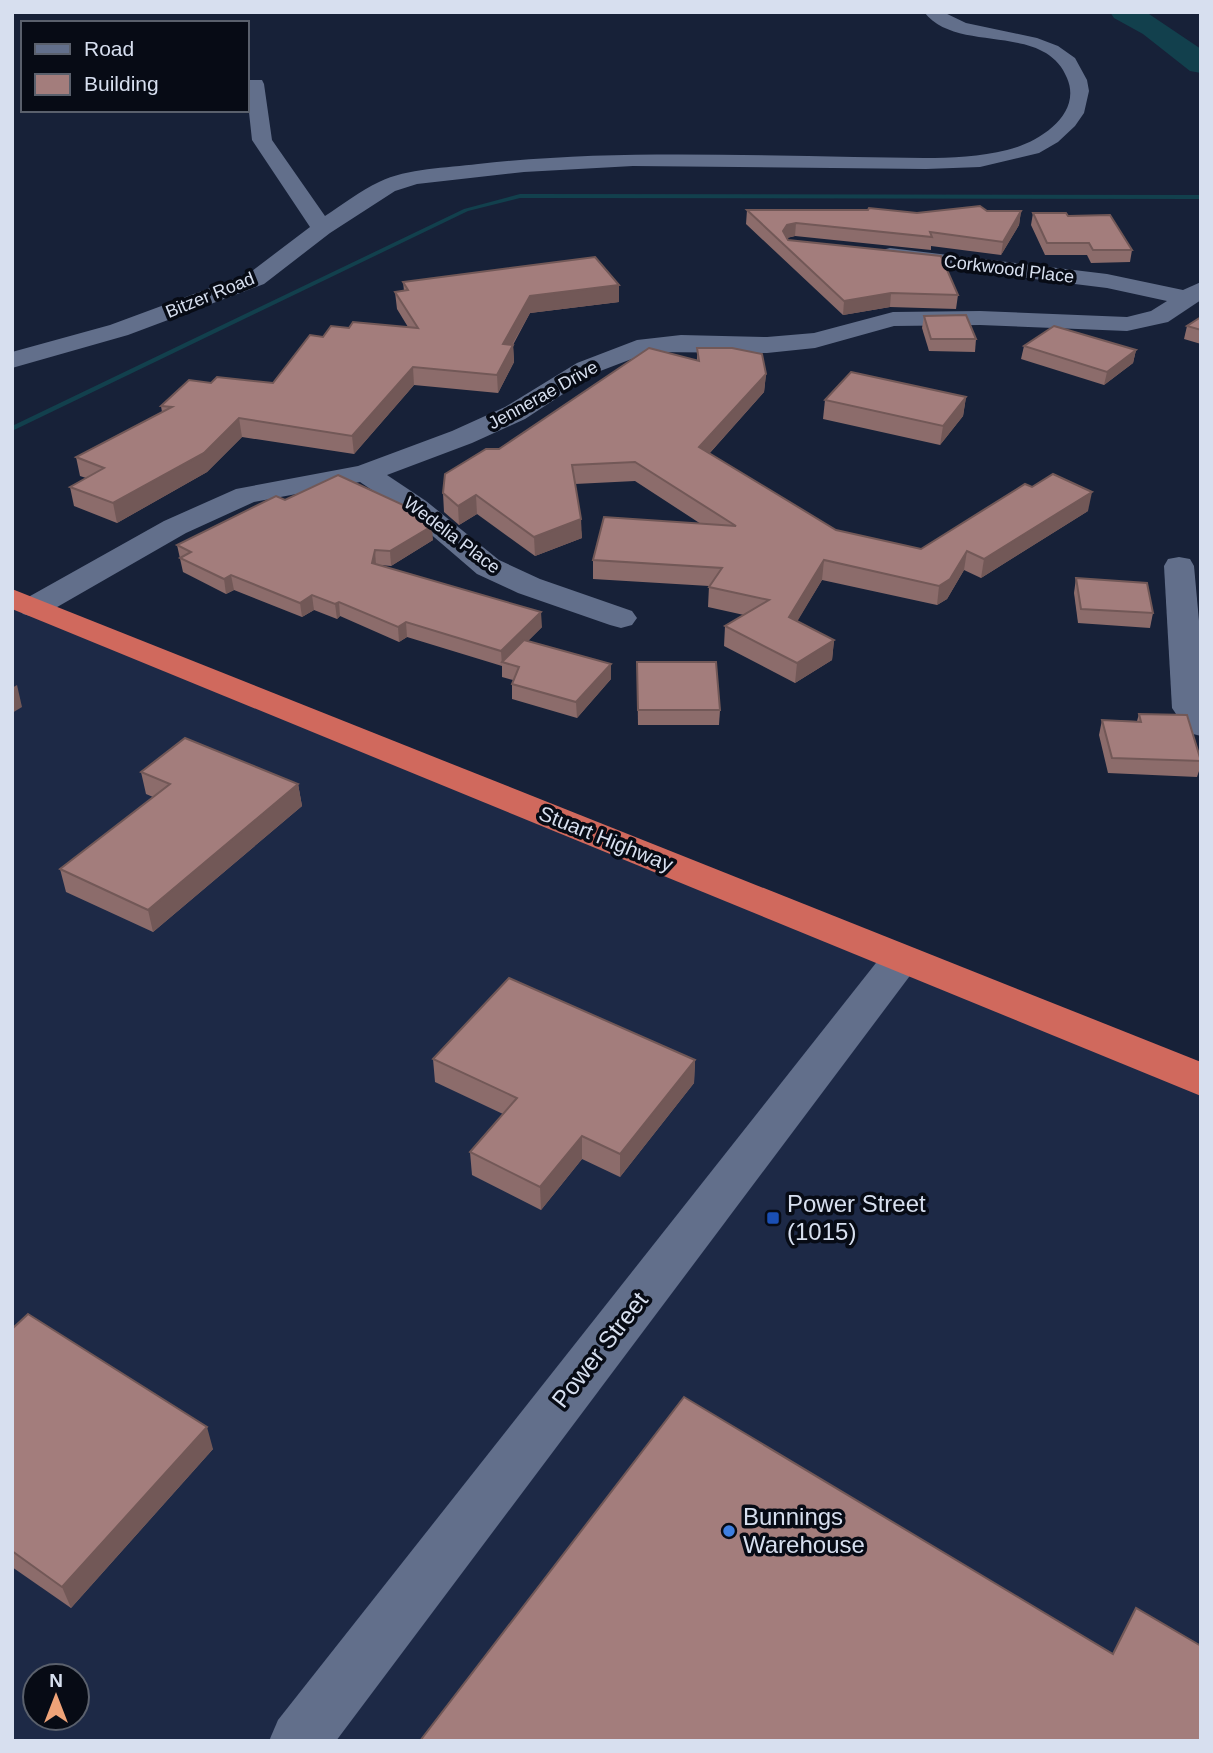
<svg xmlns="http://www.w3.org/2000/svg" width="1213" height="1753" viewBox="0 0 1213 1753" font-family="Arial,sans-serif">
<rect width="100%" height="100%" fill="#172138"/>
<path fill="#1d2946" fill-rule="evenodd" d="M12 598 1201 1082V1741H12ZM35 1676H77V1718H35Z"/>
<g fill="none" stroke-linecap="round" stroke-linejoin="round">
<polygon fill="#12404d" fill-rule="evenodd" points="520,194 1201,195 1201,199 520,198 468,211 12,431 12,426 464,209"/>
<polygon fill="#12404d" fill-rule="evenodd" points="1110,12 1146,12 1201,49 1201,73 1190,71 1143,34 1114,18"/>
<g fill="#626f8b" fill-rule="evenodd">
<path d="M924 12H943L966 23 1037 38 1058 46 1075 58 1087 80 1089 91 1084 113 1075 126 1058 142 1039 153 980 167 926 169 633 166 524 172 417 184 395 191 330 233 264 284 128 335 12 368V352L110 325 248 274 310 227 252 140 247 94 248 80H262L264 84 272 140 325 216C342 205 360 191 379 182 408 168 446 168 478 164 603 150 728 155 854 157 904 157 958 162 1007 150 1037 143 1083 115 1067 78 1044 21 957 55 924 12Z"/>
<polygon points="890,248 1107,274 1183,290 1201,282 1201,300 1168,322 1127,331 980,325 894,326 815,348 767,353 650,352 595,373 525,419 472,443 387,475 426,501 499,560 540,579 632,611 637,618 632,625 621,628 610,625 518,593 477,574 406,513 360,482 254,502 186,533 45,614 34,617 23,614 18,607 23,600 164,521 236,489 358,466 452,431 505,407 577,363 637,340 681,335 767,337 814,333 893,312 980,311 1127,317 1151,311 1167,301 1107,288 882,260 878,255 882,250"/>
<polygon points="1179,557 1190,559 1194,566 1201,643 1201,736 1189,733 1172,708 1164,566 1168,559"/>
<polygon points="901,945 915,949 921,959 915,969 336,1741 269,1741 278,1720 887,949"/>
</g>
<polygon fill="#d0695d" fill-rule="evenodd" points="12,589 1201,1062 1201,1096 12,609"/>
</g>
<g fill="#8c6c6b">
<polygon points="747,210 917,213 1021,211 1019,225 1001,255 931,246 931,250 795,236 787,238 788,240 958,295 956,309 890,307 843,315 746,224"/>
<polygon points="1033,213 1068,216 1132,250 1130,262 1091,263 1087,255 1045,255 1031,225"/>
<polygon points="403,282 619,285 619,302 530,313 513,345 514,362 498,393 414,385 354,454 242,437 207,472 117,523 74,506 70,487 86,478 80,476 76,457 162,412 161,406 211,383 273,383 323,337 349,328 408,327 397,309 395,292 404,291"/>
<polygon points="924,316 976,339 975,352 929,351 922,328"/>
<polygon points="1201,317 1201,344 1184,339 1187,326"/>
<polygon points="1024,346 1136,350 1133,363 1104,385 1021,359"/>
<polygon points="697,348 766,374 764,392 709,454 836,530 921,549 1088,511 981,578 964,570 947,599 937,605 822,580 797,621 834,640 832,660 795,683 724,646 725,626 744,615 708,607 709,586 593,579 593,560 701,524 635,481 575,484 582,538 535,556 477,514 459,525 444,512 443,493 499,449 697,361"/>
<polygon points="966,397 963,416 940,445 823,419 825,400"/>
<polygon points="285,500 433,540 391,566 380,565 542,627 528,641 611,679 577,718 512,699 512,684 513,680 502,677 502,666 407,637 399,642 340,616 337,619 314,610 302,617 234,590 226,594 183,572 177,545"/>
<polygon points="1076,578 1153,613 1150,628 1078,623 1074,593"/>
<polygon points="637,662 720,710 719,725 638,725"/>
<polygon points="1139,714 1201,759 1201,765 1197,777 1108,773 1099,735 1102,720 1137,721"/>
<polygon points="141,772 298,784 302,806 153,932 66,892 60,869 153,797 146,794"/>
<polygon points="433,1059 695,1060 694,1083 620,1177 582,1159 541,1210 472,1175 470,1152 503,1114 435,1082"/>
<polygon points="12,1329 213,1449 71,1608 12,1567"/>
</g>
<g fill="#725857">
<polygon points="1021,211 1019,225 1001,255 1003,242"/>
<polygon points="796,223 795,236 786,238 782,245 783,231 787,225"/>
<polygon points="619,285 619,302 530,313 503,361 503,344 530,296"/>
<polygon points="891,293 890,307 843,315 844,301"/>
<polygon points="513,345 514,362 498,393 497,375"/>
<polygon points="1136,350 1133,363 1104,385 1107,372"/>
<polygon points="413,367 414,385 354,454 352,436"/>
<polygon points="766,374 764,392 698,466 699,447"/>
<polygon points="966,397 963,416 940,445 943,426"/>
<polygon points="239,418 242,437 207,472 117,523 113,503"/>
<polygon points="1092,492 1088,511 981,578 984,559"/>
<polygon points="476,495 477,514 459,525 458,506"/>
<polygon points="581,519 582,538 535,556 534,537"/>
<polygon points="432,526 433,540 391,566 390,551"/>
<polygon points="375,550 376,565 372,563"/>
<polygon points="967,551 964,570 947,599 937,605 939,586"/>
<polygon points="824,560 822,580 788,637 789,617"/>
<polygon points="231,575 234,590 226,594 224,579"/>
<polygon points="312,595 314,610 302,617 300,603"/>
<polygon points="339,602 340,616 337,619 335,604"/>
<polygon points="541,612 542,627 505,663 502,662 502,666 501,651"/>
<polygon points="406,622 407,637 399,642 398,627"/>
<polygon points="834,640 832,660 795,683 797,663"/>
<polygon points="611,664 611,679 577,718 576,702"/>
<polygon points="17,685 22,707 12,713 12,688"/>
<polygon points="298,784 302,806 153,932 148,910"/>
<polygon points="695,1060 694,1083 620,1177 620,1154"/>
<polygon points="582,1136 582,1159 541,1210 540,1187"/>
<polygon points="207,1427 213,1449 71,1608 62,1587"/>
</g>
<g fill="#a37d7c" stroke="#725857" stroke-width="2">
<polygon points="980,206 987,211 1021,211 1003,242 930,232 932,237 796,223 787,225 783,231 788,240 941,256 958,295 891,293 844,301 747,210 868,210 869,208 917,213"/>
<polygon points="1033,213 1066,213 1068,216 1110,215 1132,250 1093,250 1089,243 1047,243"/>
<polygon points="595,257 619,285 530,296 503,344 513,345 497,375 413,367 352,436 239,418 204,453 113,503 70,487 104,468 76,457 172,407 161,406 189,380 211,383 217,377 273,383 310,335 323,337 331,326 349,328 353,322 418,328 395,292 408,290 403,282"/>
<polygon points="966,315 976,339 931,339 924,316"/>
<polygon points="1201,317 1201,330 1187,326"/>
<polygon points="1054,326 1136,350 1107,372 1024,346"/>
<polygon points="649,348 699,361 697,348 732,348 762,354 766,374 699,447 836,530 921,549 1025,484 1032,487 1053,474 1092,492 984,559 967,551 950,579 939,586 824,560 789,617 834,640 797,663 725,626 769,600 709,587 722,568 593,560 604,517 736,526 635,462 572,465 581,519 534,537 476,495 458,506 443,493 445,474 486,449 499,449"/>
<polygon points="851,372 966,397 943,426 825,400"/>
<polygon points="338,475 412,509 432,526 390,551 375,550 372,563 541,612 501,651 406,622 398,627 339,602 335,604 312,595 300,603 231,575 224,579 180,558 191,552 177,545 276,496 285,500"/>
<polygon points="1076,578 1147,583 1153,613 1081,609"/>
<polygon points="524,640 611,664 576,702 512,684 519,667 502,662"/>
<polygon points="637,662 716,662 720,710 638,710"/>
<polygon points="1139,714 1187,715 1201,761 1112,758 1102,720 1141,722"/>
<polygon points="185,738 298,784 148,910 60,869 170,784 141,772"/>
<polygon points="509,978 695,1060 620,1154 582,1136 540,1187 470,1152 517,1098 433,1059"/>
<polygon points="28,1314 207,1427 62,1587 12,1551 12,1329"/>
<polygon points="684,1397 1113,1654 1136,1608 1201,1646 1201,1741 420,1741"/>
</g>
<rect fill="#1a4fb4" stroke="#070b15" stroke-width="2.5" x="766" y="1211" width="14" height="14" rx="3.5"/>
<circle fill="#3f7fe0" stroke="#070b15" stroke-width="2.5" cx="729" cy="1531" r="7"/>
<g text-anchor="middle" stroke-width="7" stroke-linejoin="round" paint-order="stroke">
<g font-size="18" fill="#d7dfef" stroke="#070b15">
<text transform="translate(1009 269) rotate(7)" y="6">Corkwood Place</text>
<text transform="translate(210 295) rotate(-22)" y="6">Bitzer Road</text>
<text transform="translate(543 395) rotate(-29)" y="6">Jennerae Drive</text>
<text transform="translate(452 535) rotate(37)" y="6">Wedelia Place</text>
</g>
<g font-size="21" fill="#d7dfef" stroke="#070b15">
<text transform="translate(606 839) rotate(22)" y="7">Stuart Highway</text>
</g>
<g font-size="24" fill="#d7dfef" stroke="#070b15" text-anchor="start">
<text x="787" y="1212">Power Street<tspan x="787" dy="28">(1015)</tspan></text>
<text x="743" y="1525">Bunnings<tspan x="743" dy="28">Warehouse</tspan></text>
</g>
<g font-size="24" fill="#d7dfef" stroke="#070b15">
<text transform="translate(600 1350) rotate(-52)" y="8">Power Street</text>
</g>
</g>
<rect width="1213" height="1753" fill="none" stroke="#d7dfef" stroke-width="28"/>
<rect x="21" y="21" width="228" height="91" fill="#070b15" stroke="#5a606c" stroke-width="2"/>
<rect x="35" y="44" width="35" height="10" fill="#626f8b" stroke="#5a606c" stroke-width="2"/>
<text x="84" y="56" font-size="21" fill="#d7dfef">Road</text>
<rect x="35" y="74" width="35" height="21" fill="#a37d7c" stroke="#5a606c" stroke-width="2"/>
<text x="84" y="91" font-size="21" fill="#d7dfef">Building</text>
<g transform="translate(56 1697)"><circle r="33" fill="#070b15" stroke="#5a606c" stroke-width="2"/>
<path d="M0-5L12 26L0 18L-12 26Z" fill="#efa378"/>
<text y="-10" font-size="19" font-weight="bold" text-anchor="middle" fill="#d7dfef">N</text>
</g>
</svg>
